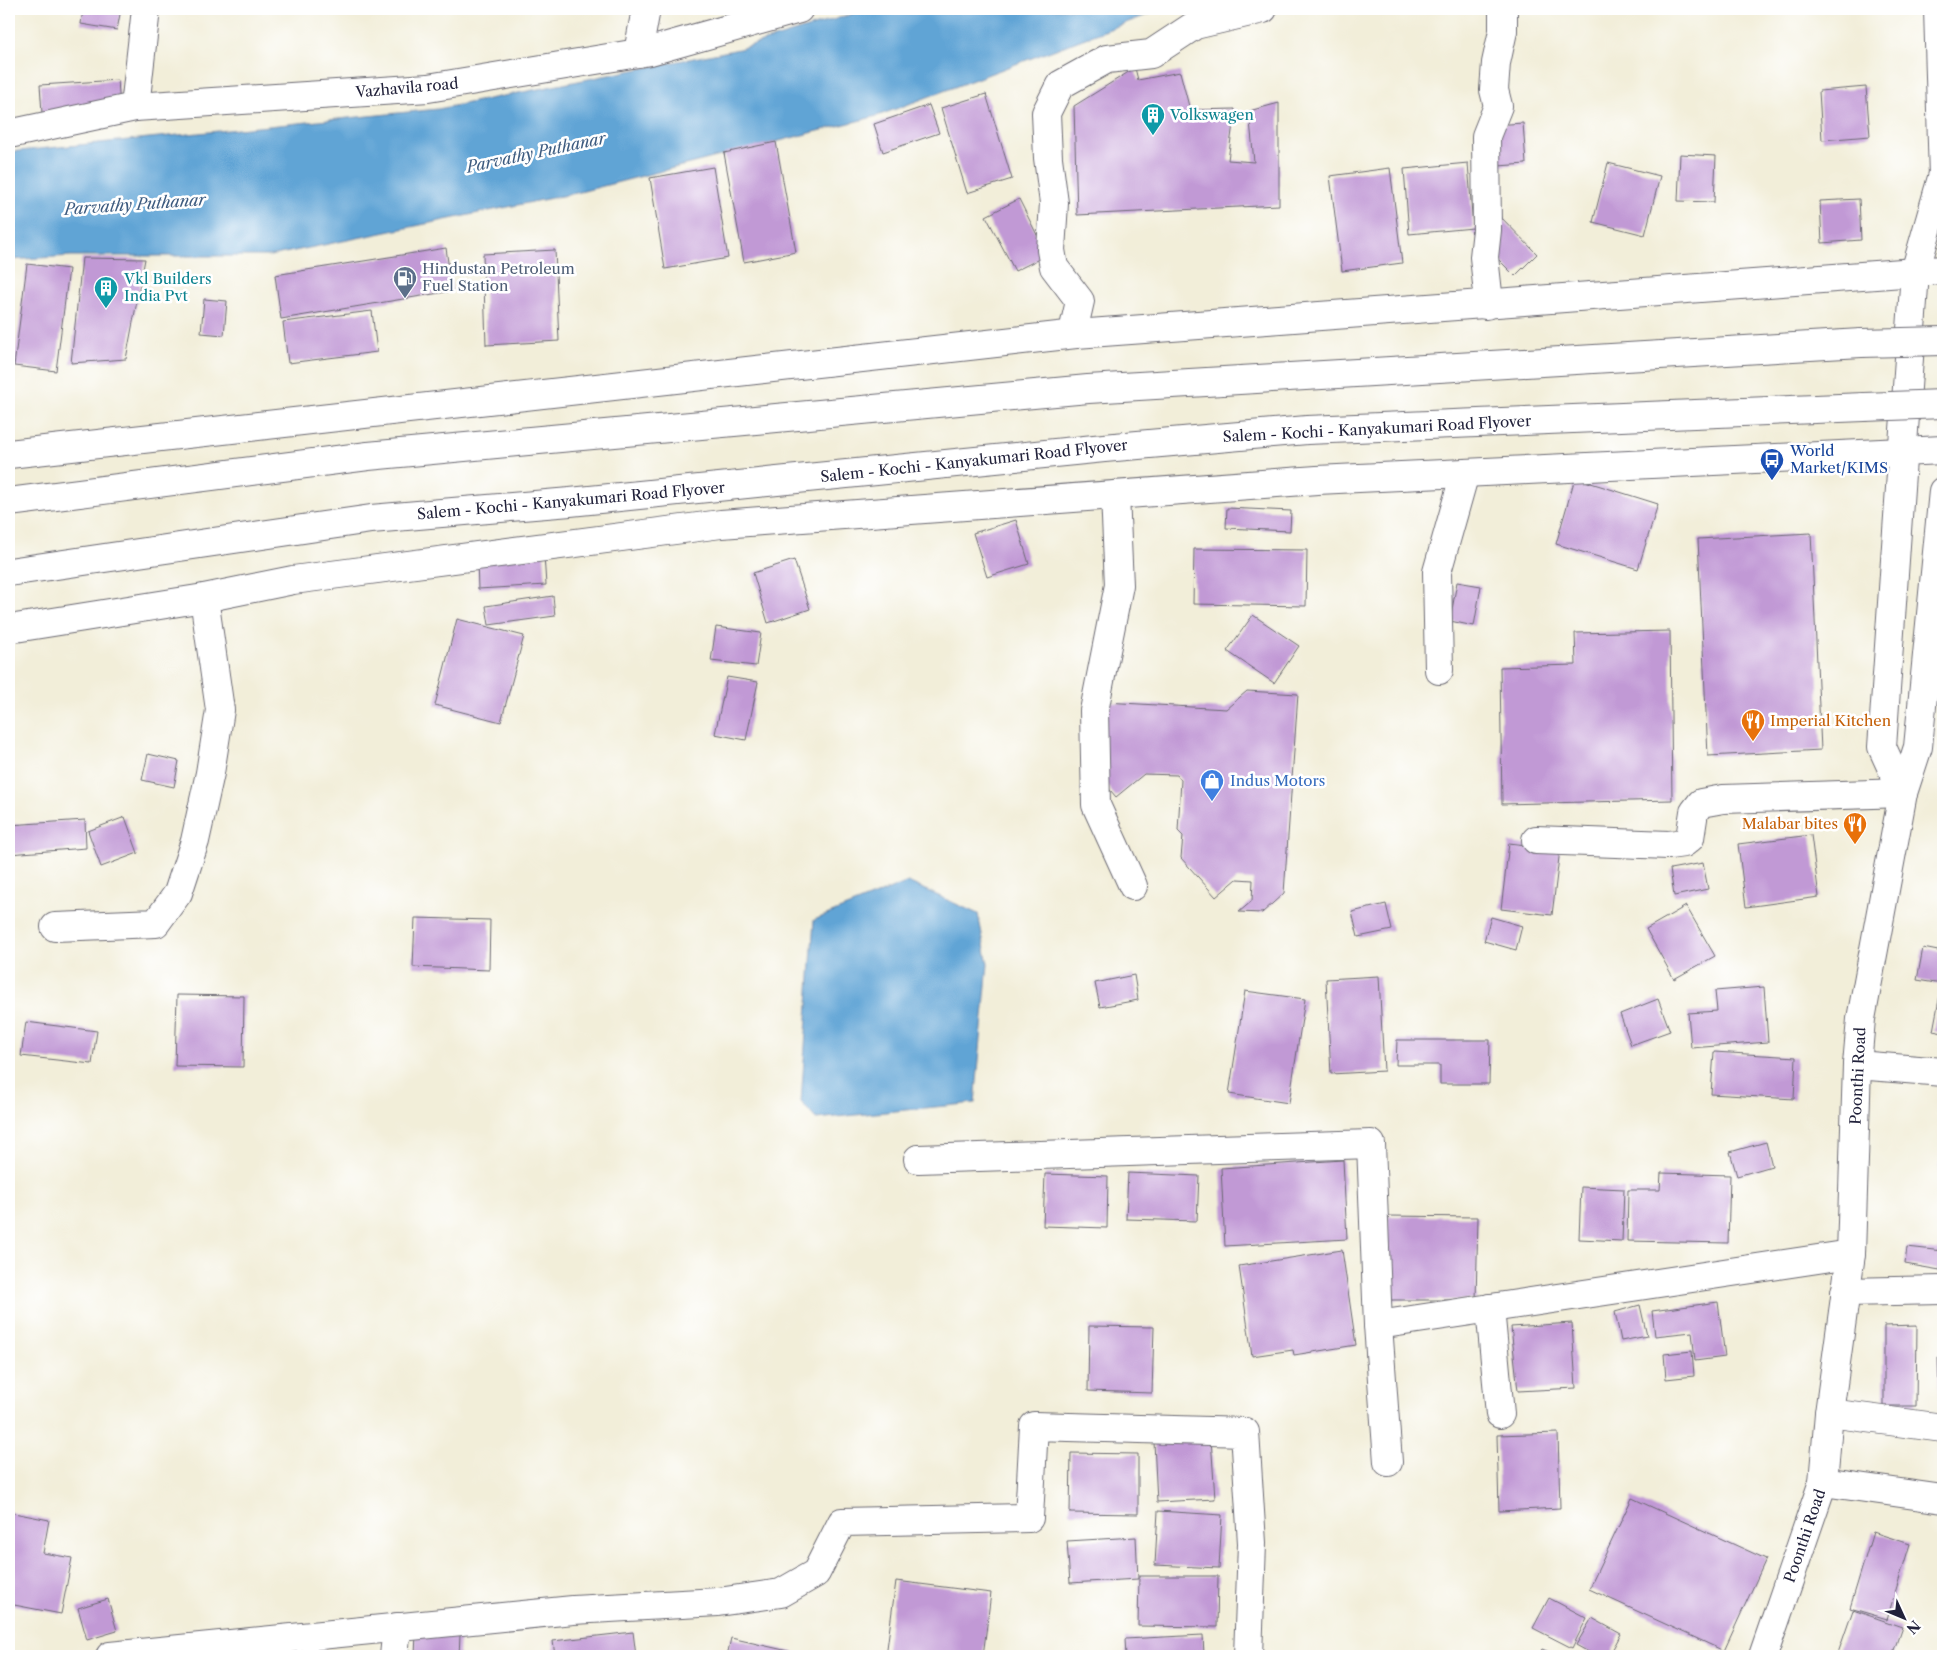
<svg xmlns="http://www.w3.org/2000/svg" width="1952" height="1665" viewBox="0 0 1952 1665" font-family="'Libre Caslon Text',serif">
<rect width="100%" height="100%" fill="#fff"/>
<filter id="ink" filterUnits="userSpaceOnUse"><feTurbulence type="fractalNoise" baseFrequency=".02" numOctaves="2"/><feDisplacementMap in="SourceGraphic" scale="10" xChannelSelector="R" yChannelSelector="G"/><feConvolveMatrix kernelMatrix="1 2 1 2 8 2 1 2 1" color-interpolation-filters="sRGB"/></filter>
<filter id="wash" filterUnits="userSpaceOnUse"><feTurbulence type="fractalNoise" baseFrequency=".0096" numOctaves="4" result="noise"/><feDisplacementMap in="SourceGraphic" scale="20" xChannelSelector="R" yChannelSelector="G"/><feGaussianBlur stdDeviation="1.12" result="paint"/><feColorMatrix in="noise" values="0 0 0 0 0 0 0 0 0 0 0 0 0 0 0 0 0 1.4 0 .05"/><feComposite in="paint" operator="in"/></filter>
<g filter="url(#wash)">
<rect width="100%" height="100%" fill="#f2eed9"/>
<g fill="#61a4d5" stroke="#426388">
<polygon points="868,9 1163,9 877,116 576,193 270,256 71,256 9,260 9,152 438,109 739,49"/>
<polygon points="908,882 978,914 988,964 975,1103 816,1119 801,1102 814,920"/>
</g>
<g id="blocks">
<g fill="#c199d5">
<polygon points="83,9 121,9 117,30 81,24"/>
<polygon points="1135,68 1138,80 1180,72 1190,110 1235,109 1228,160 1254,162 1249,111 1279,103 1279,205 1077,215 1074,106"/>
<polygon points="118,80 120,108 42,113 40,85"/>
<polygon points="1866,87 1870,136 1822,140 1819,91"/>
<polygon points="986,94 1012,179 967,193 941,108"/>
<polygon points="929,105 939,133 883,152 874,124"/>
<polygon points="1523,123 1526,164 1484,167 1482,126"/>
<polygon points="776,142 796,252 744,262 724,153"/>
<polygon points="1680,154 1716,156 1714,202 1678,201"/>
<polygon points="1468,163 1473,228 1409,234 1404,169"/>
<polygon points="1608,163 1660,176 1645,235 1593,222"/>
<polygon points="713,167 728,258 665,269 650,178"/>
<polygon points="1390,168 1402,263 1342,271 1330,176"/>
<polygon points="1019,199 1047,255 1015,271 986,216"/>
<polygon points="1859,199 1861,240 1822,243 1820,201"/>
<polygon points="1494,210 1537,254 1515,276 1471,232"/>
<polygon points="446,248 452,291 281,319 275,275"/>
<polygon points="555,250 559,341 486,345 483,254"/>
<polygon points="82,258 145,259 126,359 71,363"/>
<polygon points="27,264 69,269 56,371 14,366"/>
<polygon points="204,299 227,301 224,335 201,333"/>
<polygon points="372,311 377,352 288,363 283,322"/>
<polygon points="1575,478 1658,504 1638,569 1556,544"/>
<polygon points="1227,508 1291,511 1290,531 1226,528"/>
<polygon points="1016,520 1029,564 987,577 973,533"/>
<polygon points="1811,533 1821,750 1708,756 1698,539"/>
<polygon points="1194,549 1307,550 1306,606 1193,604"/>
<polygon points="544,555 546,585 478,589 477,560"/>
<polygon points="794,560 810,609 768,623 753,573"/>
<polygon points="1457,582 1481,586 1474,626 1450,621"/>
<polygon points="553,596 555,616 489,625 486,606"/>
<polygon points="1253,615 1299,646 1274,683 1227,651"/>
<polygon points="457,619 524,636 501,722 435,705"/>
<polygon points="716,627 761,633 756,666 711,661"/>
<polygon points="1670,631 1672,800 1502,804 1500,667 1576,665 1575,633"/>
<polygon points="727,677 758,682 746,740 715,734"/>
<polygon points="1247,691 1298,694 1284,893 1262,913 1239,912 1252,901 1253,880 1237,879 1216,897 1181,858 1183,836 1178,831 1181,780 1177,775 1144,774 1116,797 1100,778 1105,702 1226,709"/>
<polygon points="148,754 179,761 174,787 142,780"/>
<polygon points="125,817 138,853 101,867 88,831"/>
<polygon points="85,820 86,848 9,854 9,825"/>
<polygon points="1811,835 1819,897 1746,907 1738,844"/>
<polygon points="1509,843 1560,849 1552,915 1501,909"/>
<polygon points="1703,863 1708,889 1674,896 1670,869"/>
<polygon points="1386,904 1392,930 1358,937 1352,912"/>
<polygon points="1686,906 1715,956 1674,979 1646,929"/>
<polygon points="1491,917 1522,926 1516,950 1484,941"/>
<polygon points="415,918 490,920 489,970 413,967"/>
<polygon points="1923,948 1943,952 1943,1033 1933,1031 1942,984 1917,980"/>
<polygon points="1134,975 1138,1000 1100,1007 1095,983"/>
<polygon points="1379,976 1384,1071 1331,1074 1326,979"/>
<polygon points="1764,987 1768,1042 1691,1048 1688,1013 1717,1011 1715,991"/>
<polygon points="1245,991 1305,999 1289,1103 1229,1094"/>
<polygon points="177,995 244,996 243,1067 175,1066"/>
<polygon points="1658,999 1670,1031 1631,1045 1620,1014"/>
<polygon points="26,1022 97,1031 92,1064 21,1056"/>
<polygon points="1397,1040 1490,1040 1489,1084 1440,1084 1440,1065 1396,1065"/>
<polygon points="1714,1052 1796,1057 1794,1099 1711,1094"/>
<polygon points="1942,1139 1943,1139 1943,1198 1938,1188"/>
<polygon points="1766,1142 1772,1166 1737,1176 1730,1152"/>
<polygon points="1343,1160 1347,1239 1225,1246 1221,1168"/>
<polygon points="1128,1173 1199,1176 1197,1221 1126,1219"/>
<polygon points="1661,1173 1730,1175 1728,1243 1627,1241 1628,1190 1660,1190"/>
<polygon points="1045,1174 1108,1176 1107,1228 1043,1226"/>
<polygon points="1581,1187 1624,1189 1622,1241 1579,1239"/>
<polygon points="1388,1216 1478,1217 1476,1300 1386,1300"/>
<polygon points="1907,1247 1943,1251 1940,1270 1905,1264"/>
<polygon points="1342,1250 1356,1345 1294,1355 1293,1350 1252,1356 1239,1266"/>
<polygon points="1718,1302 1725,1357 1695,1361 1692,1332 1655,1336 1652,1311"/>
<polygon points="1640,1305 1647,1336 1621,1341 1615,1312"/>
<polygon points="1572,1323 1576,1388 1518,1391 1511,1327"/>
<polygon points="1917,1325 1916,1406 1884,1406 1884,1326"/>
<polygon points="1089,1326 1154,1327 1152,1393 1088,1391"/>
<polygon points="9,1350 14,1351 10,1388 9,1388"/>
<polygon points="1692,1351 1694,1376 1666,1379 1664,1354"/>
<polygon points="1938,1356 1943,1356 1943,1397 1939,1397"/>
<polygon points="1558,1433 1560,1508 1499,1511 1497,1435"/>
<polygon points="1211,1438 1215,1499 1157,1502 1154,1442"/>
<polygon points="1071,1453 1138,1454 1138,1514 1070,1513"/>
<polygon points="1632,1498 1766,1559 1724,1651 1589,1589"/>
<polygon points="1158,1511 1222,1515 1219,1568 1155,1565"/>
<polygon points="9,1512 49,1520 43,1553 72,1558 61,1614 9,1604"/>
<polygon points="1873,1532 1910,1544 1887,1619 1850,1608"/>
<polygon points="1136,1537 1138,1579 1070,1583 1067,1541"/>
<polygon points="1139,1576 1218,1576 1217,1627 1138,1626"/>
<polygon points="896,1581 991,1593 983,1656 886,1656"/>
<polygon points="1549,1598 1587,1618 1572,1648 1533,1628"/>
<polygon points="108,1599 117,1631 87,1640 78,1608"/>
<polygon points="1853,1610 1902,1627 1892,1656 1837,1656"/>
<polygon points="1592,1618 1621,1634 1609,1656 1596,1656 1576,1645"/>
<polygon points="633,1632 636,1656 555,1656 553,1641"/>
<polygon points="416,1633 460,1635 459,1656 415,1656"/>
<polygon points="1203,1635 1204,1656 1126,1656 1125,1639"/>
<polygon points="731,1638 797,1653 796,1656 727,1656"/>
<polygon points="1542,1649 1559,1656 1538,1656"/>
</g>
</g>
</g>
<g filter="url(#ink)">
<use href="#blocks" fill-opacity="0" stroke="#6b6972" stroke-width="1"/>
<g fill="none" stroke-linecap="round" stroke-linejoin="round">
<g stroke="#6b6972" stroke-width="30">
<g id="minor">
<polyline points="1938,9 1943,177"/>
<polyline points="638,53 646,9"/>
<polyline points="135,107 146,9"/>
<polyline points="9,134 135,107 428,88 650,51 799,9"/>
<polyline points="1915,272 1943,174"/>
<polyline points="1486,305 1488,293 1484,257 1487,230 1486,136 1498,106 1494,90 1496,63 1503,31 1503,9"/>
<polyline points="1076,334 1075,323 1080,301 1054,267 1051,250 1054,203 1048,158 1046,113 1060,85 1107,59 1151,54 1195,25 1263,9"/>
<polyline points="9,454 1076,334 1943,270"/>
<polyline points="1115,495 1119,585 1094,711 1096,805 1133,886"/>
<polyline points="9,629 204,598 293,580 721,524 1317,480 1943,450"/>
<polyline points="1439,670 1437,572 1465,473"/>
<polyline points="1536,840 1669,845 1684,843 1690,838 1694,812 1701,803 1723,799 1903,793"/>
<polyline points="55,927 156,923 178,893 195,841 210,773 220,710 204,598"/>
<polyline points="1857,1065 1943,1072"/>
<polyline points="918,1159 1371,1144 1378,1325 1388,1462"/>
<polyline points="1845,1292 1943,1290"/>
<polyline points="1490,1308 1500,1414"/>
<polyline points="1378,1325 1851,1254"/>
<polyline points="1829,1413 1943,1428"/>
<polyline points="1823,1482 1943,1499"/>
<polyline points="110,1656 573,1610 718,1602 781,1593 816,1573 842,1522 1029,1518 1034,1426 1245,1432 1252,1543 1248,1656"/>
<polyline points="394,1656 397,1627"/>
</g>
</g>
<g stroke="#6b6972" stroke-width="30">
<g id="major">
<polyline points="1903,793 1882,747 1915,272"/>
<polyline points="1763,1656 1823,1482 1829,1413 1851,1254 1857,1065 1861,1019 1903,793 1918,747 1943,491"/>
</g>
</g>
<g stroke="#6b6972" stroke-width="30">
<g id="highway">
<polyline points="9,502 368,456 1088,389 1861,343"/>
<polyline points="9,572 371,519 570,502 1104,448 1307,430 1864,407"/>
</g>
</g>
<use href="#minor" stroke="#fff" stroke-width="28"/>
<use href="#major" stroke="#fff" stroke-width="28"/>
<use href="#highway" stroke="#fff" stroke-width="28"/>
<g stroke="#6b6972" stroke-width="30" stroke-linecap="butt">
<g id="highway-bridge">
<polyline points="1861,343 1943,341"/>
<polyline points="1864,407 1943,404"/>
</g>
</g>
<use href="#highway-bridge" stroke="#fff" stroke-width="28"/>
</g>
</g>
<defs>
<g id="building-pin" transform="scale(1.25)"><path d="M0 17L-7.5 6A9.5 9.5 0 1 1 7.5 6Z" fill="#0f9aa8" stroke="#fff"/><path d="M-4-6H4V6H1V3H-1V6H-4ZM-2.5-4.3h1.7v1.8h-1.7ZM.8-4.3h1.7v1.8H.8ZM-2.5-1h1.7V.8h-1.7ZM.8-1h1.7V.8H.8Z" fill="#fff"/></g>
<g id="fuel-pin" transform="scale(1.25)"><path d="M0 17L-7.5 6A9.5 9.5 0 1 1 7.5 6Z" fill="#5c6f8a" stroke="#fff"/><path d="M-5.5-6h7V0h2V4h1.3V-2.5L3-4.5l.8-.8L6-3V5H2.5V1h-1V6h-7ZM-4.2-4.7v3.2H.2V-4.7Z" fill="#fff"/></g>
<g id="bus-pin" transform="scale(1.25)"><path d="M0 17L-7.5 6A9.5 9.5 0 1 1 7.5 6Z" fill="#1a4fb4" stroke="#fff"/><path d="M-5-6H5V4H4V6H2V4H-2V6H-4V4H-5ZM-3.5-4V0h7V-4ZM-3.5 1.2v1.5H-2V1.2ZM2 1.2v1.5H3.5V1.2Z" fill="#fff"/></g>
<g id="restaurant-pin" transform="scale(1.25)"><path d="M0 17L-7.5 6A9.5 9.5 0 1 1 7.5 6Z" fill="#e8710a" stroke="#fff"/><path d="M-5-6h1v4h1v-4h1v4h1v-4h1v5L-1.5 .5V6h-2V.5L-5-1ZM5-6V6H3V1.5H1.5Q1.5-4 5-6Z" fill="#fff"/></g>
<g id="shop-pin" transform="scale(1.25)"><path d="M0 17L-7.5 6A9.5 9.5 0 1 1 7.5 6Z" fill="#3f7fe0" stroke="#fff"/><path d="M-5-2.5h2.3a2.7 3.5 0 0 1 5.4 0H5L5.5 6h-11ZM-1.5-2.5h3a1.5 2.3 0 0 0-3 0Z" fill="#fff"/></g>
</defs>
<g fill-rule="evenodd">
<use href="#building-pin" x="1153" y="115"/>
<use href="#fuel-pin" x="405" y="278"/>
<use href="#building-pin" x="106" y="288"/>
<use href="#bus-pin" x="1772" y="460"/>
<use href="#restaurant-pin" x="1753" y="721"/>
<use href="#shop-pin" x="1212" y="781"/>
<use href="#restaurant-pin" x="1855" y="824"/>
</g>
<g text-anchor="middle" stroke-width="5" stroke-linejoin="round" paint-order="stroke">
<g font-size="15" fill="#22223b" stroke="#fff">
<text transform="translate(407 88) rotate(-5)" y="5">Vazhavila road</text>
<text transform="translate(1377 429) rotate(-3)" y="5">Salem - Kochi - Kanyakumari Road Flyover</text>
<text transform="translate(974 461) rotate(-6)" y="5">Salem - Kochi - Kanyakumari Road Flyover</text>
<text transform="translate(571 501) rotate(-5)" y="5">Salem - Kochi - Kanyakumari Road Flyover</text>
<text transform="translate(1858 1076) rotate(-87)" y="5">Poonthi Road</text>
<text transform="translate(1805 1536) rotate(-71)" y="5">Poonthi Road</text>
</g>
<g font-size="15" fill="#0d838f" stroke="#fff" text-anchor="start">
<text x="1170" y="120">Volkswagen</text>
<text x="124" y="284">Vkl Builders<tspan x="124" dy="17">India Pvt</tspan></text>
</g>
<g font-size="15" fill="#4e5e75" stroke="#fff" text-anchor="start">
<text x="422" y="274">Hindustan Petroleum<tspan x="422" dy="17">Fuel Station</tspan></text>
</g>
<g font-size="15" fill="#164399" stroke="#fff" text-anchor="start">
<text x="1790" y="456">World<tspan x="1790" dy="17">Market/KIMS</tspan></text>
</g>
<g font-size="15" fill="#c56008" stroke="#fff" text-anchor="start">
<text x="1770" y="726">Imperial Kitchen</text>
<text x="1838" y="829" text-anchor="end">Malabar bites</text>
</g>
<g font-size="15" fill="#366cbe" stroke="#fff" text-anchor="start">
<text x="1230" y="786">Indus Motors</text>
</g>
<g font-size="16" font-style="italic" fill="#3e5c80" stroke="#fff">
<text transform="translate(536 152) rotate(-12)" y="6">Parvathy Puthanar</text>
<text transform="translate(135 204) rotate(-4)" y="6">Parvathy Puthanar</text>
</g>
</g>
<rect width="1952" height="1665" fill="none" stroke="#fff" stroke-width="30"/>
<g transform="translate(1904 1618) rotate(134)" stroke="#ffffff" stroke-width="4" paint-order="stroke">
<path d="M0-4L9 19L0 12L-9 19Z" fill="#22223b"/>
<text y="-8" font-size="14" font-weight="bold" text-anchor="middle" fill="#22223b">N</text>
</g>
</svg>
